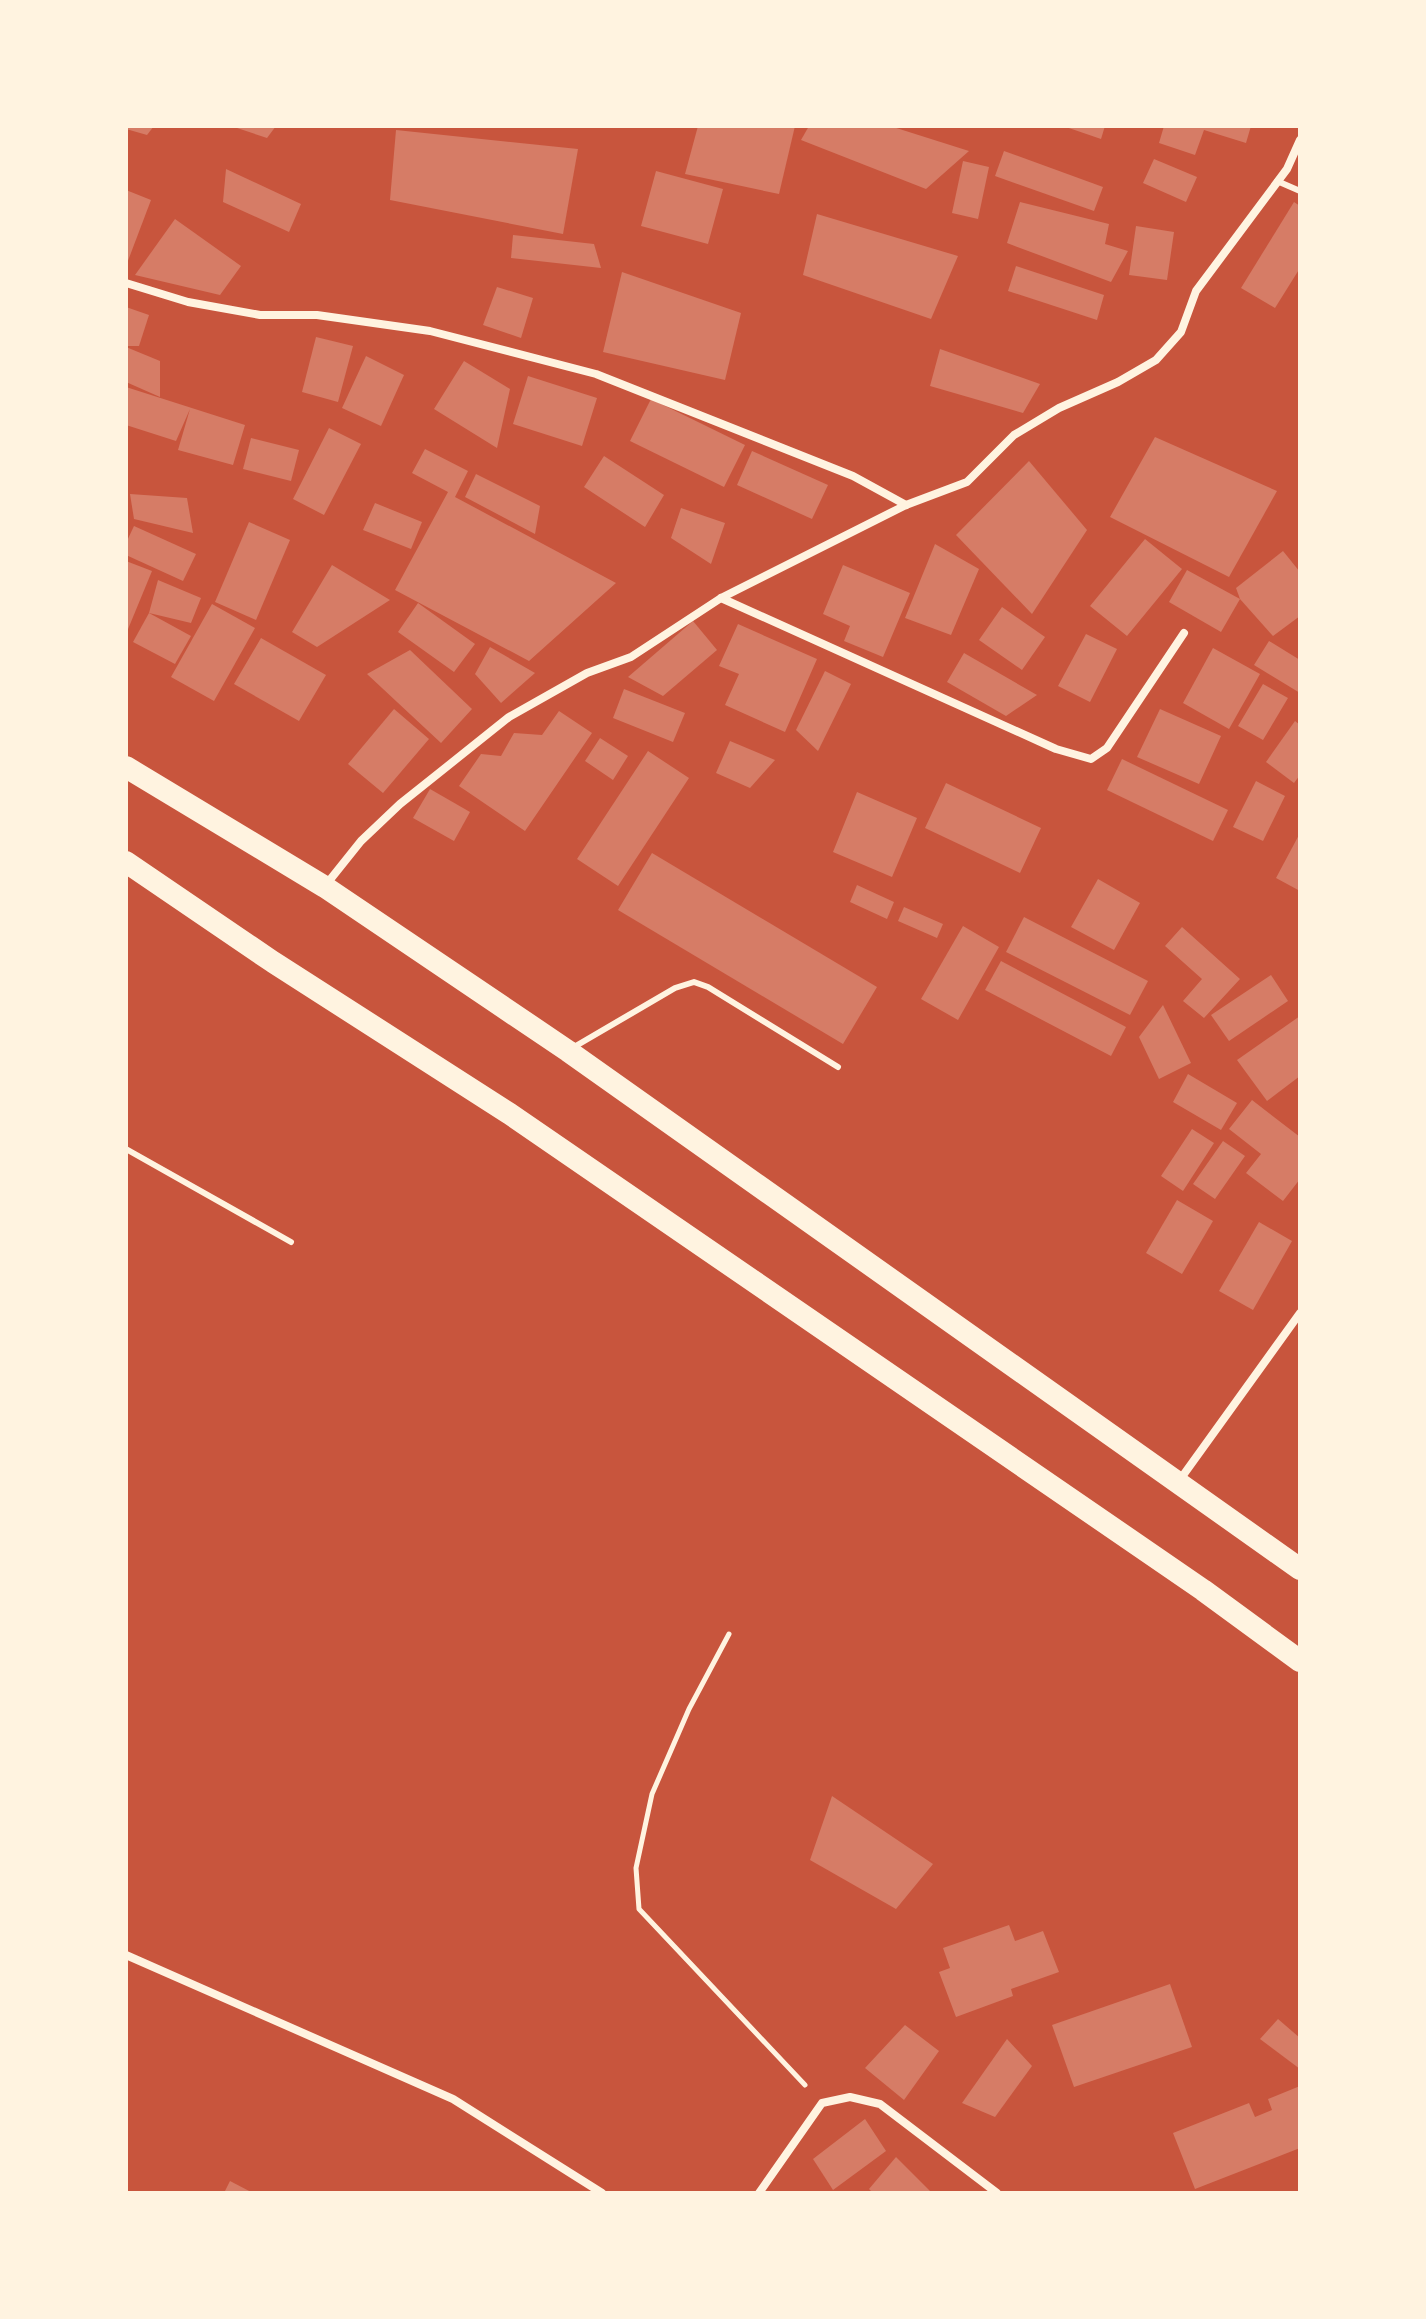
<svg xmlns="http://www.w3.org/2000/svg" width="1426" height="2319" viewBox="0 0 1426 2319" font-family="'Asap Condensed',sans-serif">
<rect width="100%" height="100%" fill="#c8553d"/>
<g fill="#d67c66">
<polygon points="126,126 154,126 147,135 126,129"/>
<polygon points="231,126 276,126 267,138"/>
<polygon points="698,126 795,126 779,194 685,174"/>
<polygon points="809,126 890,126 969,151 926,189 801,140"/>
<polygon points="1063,126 1105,126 1101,139"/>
<polygon points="1164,126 1251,126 1246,143 1204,130 1195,155 1159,143"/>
<polygon points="396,130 578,149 563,234 390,200"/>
<polygon points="1004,151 1103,187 1094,211 995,176"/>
<polygon points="1154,159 1197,177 1186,202 1143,183"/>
<polygon points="963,161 989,167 978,219 952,213"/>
<polygon points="226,169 301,204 289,232 223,202"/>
<polygon points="656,171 723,189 708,244 641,226"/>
<polygon points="126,190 151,200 126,266"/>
<polygon points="1020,202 1109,224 1105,244 1128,251 1111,282 1007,243"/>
<polygon points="1294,202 1300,206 1300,268 1275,308 1241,288"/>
<polygon points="817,214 958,256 931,319 803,275"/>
<polygon points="175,219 241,266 220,295 135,275"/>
<polygon points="1136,226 1174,232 1167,280 1129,275"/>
<polygon points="513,235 594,244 601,268 511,258"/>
<polygon points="1016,266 1104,295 1097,320 1008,291"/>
<polygon points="622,272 741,313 725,380 603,352"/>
<polygon points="497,287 533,298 521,338 483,325"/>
<polygon points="126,307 149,315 139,346 126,346"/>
<polygon points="316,337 353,346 338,402 302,392"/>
<polygon points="126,347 160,361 160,397 126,382"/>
<polygon points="940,349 1040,384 1023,413 930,386"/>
<polygon points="366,356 404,375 381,426 342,408"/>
<polygon points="464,361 510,389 497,448 434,409"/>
<polygon points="528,376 597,398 582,446 513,424"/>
<polygon points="126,387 245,425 233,465 178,450 190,409 176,441 126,425"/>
<polygon points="651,399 745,445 724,487 630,441"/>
<polygon points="329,428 361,444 324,515 293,499"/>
<polygon points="1155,437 1277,491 1229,577 1110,517"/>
<polygon points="251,438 299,450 291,481 243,469"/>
<polygon points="425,449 468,471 455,497 616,583 529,661 395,590 448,492 412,473"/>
<polygon points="752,451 828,485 812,519 737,485"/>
<polygon points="604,456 664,495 645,527 584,487"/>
<polygon points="1029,461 1087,530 1032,614 956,535"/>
<polygon points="476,474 540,506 535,534 465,497"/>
<polygon points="130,494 187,498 193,533 134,519"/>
<polygon points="375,503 422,522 411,549 363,530"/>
<polygon points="681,508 725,523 711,564 671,538"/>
<polygon points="249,522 290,540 256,620 215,602"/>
<polygon points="134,526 196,554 183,581 126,555 126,543"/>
<polygon points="1145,539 1182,569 1127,636 1090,606"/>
<polygon points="935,544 979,569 951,635 905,618"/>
<polygon points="1283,551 1300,572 1300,616 1273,636 1240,599 1236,588"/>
<polygon points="126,561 152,571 126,634"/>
<polygon points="332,565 390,600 317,647 292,632"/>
<polygon points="843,565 910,593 883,657 844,641 850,626 823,614"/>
<polygon points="1187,570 1240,599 1221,632 1169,602"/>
<polygon points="158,580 201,598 191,623 149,613"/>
<polygon points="418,603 475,644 454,672 398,632"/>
<polygon points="212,604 255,628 214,701 171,677"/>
<polygon points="1002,607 1045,637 1022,670 979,640"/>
<polygon points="149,613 191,636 175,664 133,642"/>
<polygon points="693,621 717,650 663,696 628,677"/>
<polygon points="738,624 817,659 785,732 725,705 739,674 719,666"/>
<polygon points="1086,634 1117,649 1090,702 1058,686"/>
<polygon points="261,638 326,675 299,721 234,684"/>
<polygon points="1269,641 1300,660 1300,693 1254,665"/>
<polygon points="490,647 535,673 501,703 475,674"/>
<polygon points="1213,648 1260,674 1229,729 1183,703"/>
<polygon points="410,650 472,709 441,743 367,674"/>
<polygon points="964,653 1037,695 1006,716 947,682"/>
<polygon points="825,671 851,684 818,751 796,730"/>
<polygon points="1263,684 1288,698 1263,740 1238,726"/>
<polygon points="624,689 685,713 673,742 613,718"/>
<polygon points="394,709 429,739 383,793 348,764"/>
<polygon points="1160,709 1221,736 1199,784 1137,757"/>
<polygon points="559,711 592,733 525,831 459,786 481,754 501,756 514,733 542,735"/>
<polygon points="1295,721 1300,725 1300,775 1294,783 1266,762"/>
<polygon points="600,738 628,756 613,780 585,761"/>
<polygon points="730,741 775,760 750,788 716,773"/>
<polygon points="648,751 689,778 618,886 577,859"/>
<polygon points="1122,759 1228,810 1213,841 1107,790"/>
<polygon points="1256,781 1285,796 1263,841 1233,827"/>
<polygon points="946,783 1041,828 1020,873 925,828"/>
<polygon points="430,789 470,812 454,841 413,818"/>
<polygon points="857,792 917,818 892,877 833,852"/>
<polygon points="1300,833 1300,891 1276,878"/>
<polygon points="652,853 877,987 843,1044 618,910"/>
<polygon points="1098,879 1140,903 1114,950 1071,927"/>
<polygon points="857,885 894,902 887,919 850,902"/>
<polygon points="904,907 943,924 937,938 898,921"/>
<polygon points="1024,917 1148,981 1130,1015 1006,952"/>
<polygon points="963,926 999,947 958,1020 921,999"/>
<polygon points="1182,927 1240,979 1204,1018 1183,1001 1202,979 1165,946"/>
<polygon points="1001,961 1126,1027 1111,1056 985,990"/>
<polygon points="1271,975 1288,1001 1229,1041 1211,1015"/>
<polygon points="1163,1005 1191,1063 1159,1079 1139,1037"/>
<polygon points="1300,1016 1300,1076 1267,1101 1237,1060"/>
<polygon points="1188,1074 1237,1103 1221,1130 1173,1102"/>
<polygon points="1252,1100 1300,1137 1300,1179 1283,1201 1246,1173 1261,1154 1229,1129"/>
<polygon points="1192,1129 1214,1143 1183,1191 1161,1176"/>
<polygon points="1223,1141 1245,1156 1215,1199 1193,1184"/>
<polygon points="1177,1200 1213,1221 1182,1274 1146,1253"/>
<polygon points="1259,1222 1292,1241 1253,1310 1219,1291"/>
<polygon points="832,1796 933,1864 896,1909 810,1860"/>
<polygon points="1009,1925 1015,1941 1043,1931 1059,1972 1011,1989 1013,1996 956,2017 939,1972 950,1968 943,1948"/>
<polygon points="1170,1984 1192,2047 1074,2087 1052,2025"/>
<polygon points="1278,2019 1300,2038 1300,2069 1260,2039"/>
<polygon points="905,2025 939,2051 904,2100 865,2068"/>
<polygon points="1007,2039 1032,2066 995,2117 962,2103"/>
<polygon points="1300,2086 1300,2148 1195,2189 1173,2133 1249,2103 1255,2117 1272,2110 1268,2099"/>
<polygon points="865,2119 886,2151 833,2190 813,2159"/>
<polygon points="896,2157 932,2193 873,2193 869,2189"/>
<polygon points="230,2181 253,2193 224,2193"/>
</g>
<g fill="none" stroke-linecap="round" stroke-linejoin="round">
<polyline stroke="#fff3e0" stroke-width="5" points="729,1634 689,1709 652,1794 636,1868 639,1909 805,2085"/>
<g stroke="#fff3e0" stroke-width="6">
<polyline points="1277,181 1300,191"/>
<polyline points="574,1047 675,988 694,982 708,987 838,1067"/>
<polyline points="126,1149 291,1242"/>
</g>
<g stroke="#fff3e0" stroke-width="8">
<polyline points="126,283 188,302 260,315 317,315 430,331 596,374 853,476 906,505"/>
<polyline points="721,598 1056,749 1091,759 1107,748 1184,633"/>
<polyline points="325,886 361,841 400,804 509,717 587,673 631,657 721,598 906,505 967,482 1014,435 1059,408 1118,382 1156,360 1181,332 1196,291 1287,169 1300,140"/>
<polyline points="1179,1481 1300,1313"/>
<polyline points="126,1955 453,2099 602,2193"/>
<polyline points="759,2193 822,2103 850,2097 880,2104 997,2193"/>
</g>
<g stroke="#fff3e0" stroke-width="22">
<polyline points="126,767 325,887 568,1051 1300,1569"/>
<polyline points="126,862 273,962 510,1114 1203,1590 1300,1661"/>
</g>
</g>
<rect width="1426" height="2319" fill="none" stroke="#fff3e0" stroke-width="256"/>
</svg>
